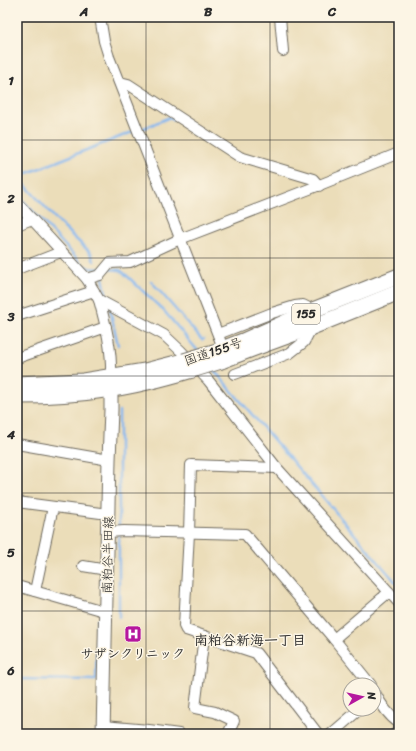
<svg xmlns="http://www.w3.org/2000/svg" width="416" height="751" viewBox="0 0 416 751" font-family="Sriracha,'Klee One',sans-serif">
<rect width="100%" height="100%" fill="#fcf5e5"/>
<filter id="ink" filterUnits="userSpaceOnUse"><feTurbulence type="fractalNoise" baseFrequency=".025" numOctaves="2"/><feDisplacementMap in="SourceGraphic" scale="8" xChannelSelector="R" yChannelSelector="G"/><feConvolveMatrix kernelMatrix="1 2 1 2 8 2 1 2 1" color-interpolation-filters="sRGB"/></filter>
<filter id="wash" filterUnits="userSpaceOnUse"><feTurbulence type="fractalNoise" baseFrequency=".012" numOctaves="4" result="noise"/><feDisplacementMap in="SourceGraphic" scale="16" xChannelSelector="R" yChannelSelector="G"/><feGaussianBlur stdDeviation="0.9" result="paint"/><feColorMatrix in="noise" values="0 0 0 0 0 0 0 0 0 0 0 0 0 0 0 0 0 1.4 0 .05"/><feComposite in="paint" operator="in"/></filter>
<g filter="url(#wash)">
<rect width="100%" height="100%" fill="#ebddb9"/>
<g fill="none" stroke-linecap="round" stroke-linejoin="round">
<g stroke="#82b6f0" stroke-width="2.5">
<polyline points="142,129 170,117 173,119"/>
<polyline points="17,164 25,174 135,131"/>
<polyline points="17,176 64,228 91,253 94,261"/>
<polyline points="17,194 84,266 89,268 101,269"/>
<polyline points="108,269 120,270 125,274 164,311 198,351"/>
<polyline points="103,278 108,302"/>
<polyline points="151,281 202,340 204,339"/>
<polyline points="110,309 118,345"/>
<polyline points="213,369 399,586"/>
<polyline points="119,528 119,411"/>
<polyline points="119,617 119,533"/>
<polyline points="17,679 96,680 97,620"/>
</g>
</g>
</g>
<g filter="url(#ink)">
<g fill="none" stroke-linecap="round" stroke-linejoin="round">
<g stroke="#6e695d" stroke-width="12">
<g id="minor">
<polyline points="100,17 104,41 109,57 220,340"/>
<polyline points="280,17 283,51"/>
<polyline points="120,82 128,84 240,157 313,179 319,186"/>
<polyline points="17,203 87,279 99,300 164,335 181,351 208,380 277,468 399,603"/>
<polyline points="17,225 32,219"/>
<polyline points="17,269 61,252"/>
<polyline points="87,279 100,275 110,263 130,262 180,239 312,188 399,153"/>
<path d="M99 300C106 326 112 349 111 376"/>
<polyline points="17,316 94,291"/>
<polyline points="218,334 272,313 295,306 303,305 313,310"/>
<polyline points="17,358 106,327"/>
<polyline points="235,374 290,353 304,342 312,327"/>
<polyline points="17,444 109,460"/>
<polyline points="277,468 191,465 189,533 184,626 186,630 256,653 318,734"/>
<polyline points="17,502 108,514"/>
<polyline points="108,532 124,531 245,534 334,639 371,685"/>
<polyline points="83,566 107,570"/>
<polyline points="17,586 100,610 106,610"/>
<polyline points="35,591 53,507"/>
<polyline points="204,636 195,708 215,712 234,721 228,734"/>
<polyline points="334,639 389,592"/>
<path d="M374 691C380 703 387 715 399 723"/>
<polyline points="103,726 149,730 179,734"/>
<polyline points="331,734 360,709"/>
<polyline points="395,734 399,729"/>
</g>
</g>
<g stroke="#6e695d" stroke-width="15">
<polyline id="major" points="103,734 109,460 111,410 111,380"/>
</g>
<g stroke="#6e695d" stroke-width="17">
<g id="highway">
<polyline points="214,352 243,341 313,310 399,276"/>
<polyline points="221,361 252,349 312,327 399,292"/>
<polyline points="17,384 83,381 145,371 184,361"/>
<path d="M17 396C48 396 80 394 111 389 139 385 165 378 192 370"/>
</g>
</g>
<use href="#minor" stroke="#fff" stroke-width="10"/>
<use href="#major" stroke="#fff" stroke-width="13"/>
<use href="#highway" stroke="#fff" stroke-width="15"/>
<g stroke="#6e695d" stroke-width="17" stroke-linecap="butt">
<g id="highway-bridge">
<polyline points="184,361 214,352"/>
<polyline points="192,370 221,361"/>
</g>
</g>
<use href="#highway-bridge" stroke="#fff" stroke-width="15"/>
</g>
</g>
<path fill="none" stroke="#2b2b2b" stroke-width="1" stroke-opacity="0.55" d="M146 17V734M270 17V734M17 140H399M17 258H399M17 376H399M17 493H399M17 611H399"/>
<defs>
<g id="hospital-square" transform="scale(0.9)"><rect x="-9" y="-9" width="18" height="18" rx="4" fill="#b5179e" stroke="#fcf5e5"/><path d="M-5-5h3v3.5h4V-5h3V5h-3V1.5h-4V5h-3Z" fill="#fff"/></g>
</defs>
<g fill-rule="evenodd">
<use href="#hospital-square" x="133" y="634"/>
</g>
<g text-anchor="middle" stroke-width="3" stroke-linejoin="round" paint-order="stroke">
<rect fill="#fcf5e5" stroke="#6a6863" stroke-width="1" x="292" y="304" width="28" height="20" rx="3"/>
<g font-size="12" font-weight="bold" fill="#2b2b2b">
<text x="306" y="318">155</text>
</g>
<g font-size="13" fill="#2b2b2b" stroke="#fcf5e5">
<text transform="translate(213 351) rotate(-19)" y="5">国道155号</text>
<text transform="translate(107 555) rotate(-89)" y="5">南粕谷半田線</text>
</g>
<g font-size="13" font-weight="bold" fill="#2b2b2b" stroke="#fcf5e5">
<text x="133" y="658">サザンクリニック</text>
</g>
<g font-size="14" font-weight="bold" fill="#2b2b2b" stroke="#fcf5e5">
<text x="250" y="645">南粕谷新海一丁目</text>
</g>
</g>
<rect width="416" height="751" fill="none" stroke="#fcf5e5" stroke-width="44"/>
<g transform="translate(362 697) rotate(82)"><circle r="19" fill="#fcf5e5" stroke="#a8a49b"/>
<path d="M0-3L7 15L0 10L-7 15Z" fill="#b5179e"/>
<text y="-6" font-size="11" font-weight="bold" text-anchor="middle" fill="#2b2b2b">N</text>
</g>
<rect x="22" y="22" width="372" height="707" fill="none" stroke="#2b2b2b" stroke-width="1.5"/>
<g font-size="13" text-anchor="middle" font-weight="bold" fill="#2b2b2b">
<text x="84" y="16">A</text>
<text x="208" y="16">B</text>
<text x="332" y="16">C</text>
<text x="11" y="85">1</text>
<text x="11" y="203">2</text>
<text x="11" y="321">3</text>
<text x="11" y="439">4</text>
<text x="11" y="557">5</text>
<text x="11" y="675">6</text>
</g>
</svg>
